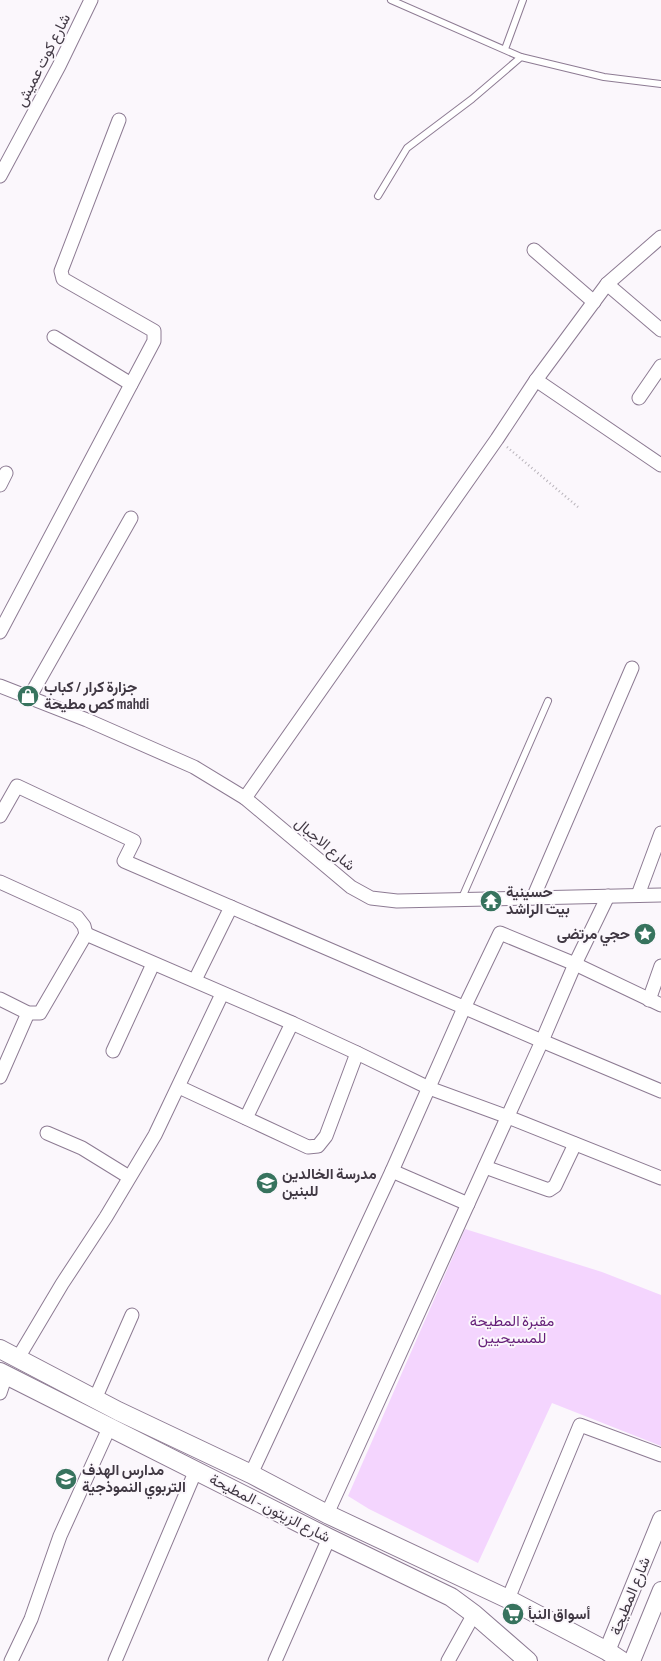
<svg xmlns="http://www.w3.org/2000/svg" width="661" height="1661" viewBox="0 0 661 1661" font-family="'Sofia Sans Condensed',Vazirmatn,sans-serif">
<rect width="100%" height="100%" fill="#fbf7fc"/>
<polygon fill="#f4d5fe" points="465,1229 602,1272 661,1295 661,1446 552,1403 478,1563 369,1509 348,1496"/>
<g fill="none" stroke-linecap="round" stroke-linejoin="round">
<g stroke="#8d7b93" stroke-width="8">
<g id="service">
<polyline points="391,0 521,57"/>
<polyline points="505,49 523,0"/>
<polyline points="378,196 407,148 472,99 521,57 604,77 661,84"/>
<polyline points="461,900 548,701"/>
</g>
</g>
<g stroke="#8d7b93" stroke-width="15">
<g id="minor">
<polyline points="0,176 59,66 91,0"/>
<polyline points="534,250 594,302"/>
<polyline points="607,284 661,330"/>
<polyline points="54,337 131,384"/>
<polyline points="536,380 661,465"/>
<polyline points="639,398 661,366"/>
<polyline points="0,485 6,473"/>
<polyline points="0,632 154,341 154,331 63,279 61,271 119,120"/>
<polyline points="0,686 87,720 194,767 245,798 351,887 371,898 397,901 661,895"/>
<polyline points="29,698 131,518"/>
<polyline points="245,798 497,439 536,380 607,284 661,237"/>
<polyline points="0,816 17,786 134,841 124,861 542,1041 661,1091"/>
<polyline points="0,882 77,917 84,926 86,934 40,1013 28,1013 0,999"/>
<polyline points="638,895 661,833"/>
<polyline points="533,898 632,668"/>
<polyline points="86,934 292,1023 357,1053 429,1088 508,1117 661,1178"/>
<polyline points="195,980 231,907"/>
<polyline points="649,1000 661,966"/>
<polyline points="113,1051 153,964"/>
<polyline points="0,1077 28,1013"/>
<polyline points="179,1087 308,1147 318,1146 326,1136 357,1053"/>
<polyline points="246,1118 292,1023"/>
<polyline points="47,1133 82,1148 129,1177"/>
<polyline points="485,1167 549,1190 555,1186 575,1144"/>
<polyline points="392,1171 468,1204"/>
<polyline points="18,1358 62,1284 106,1217 155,1135 222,994"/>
<polyline points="0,1393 6,1375"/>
<polyline points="95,1399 132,1315"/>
<polyline points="251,1474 392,1171 464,1008 500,933 575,964 661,1005"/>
<polyline points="327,1514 542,1041 575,964 608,896"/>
<polyline points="508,1599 580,1425 661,1455"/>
<polyline points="11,1661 31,1619 60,1536 110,1426"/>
<polyline points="115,1661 196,1470"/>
<polyline points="275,1661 329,1538"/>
<polyline points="448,1661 474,1614"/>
</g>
</g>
<g stroke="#8d7b93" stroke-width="18">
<g id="tertiary">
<polyline points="607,1651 661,1519"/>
<polyline points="632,1661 661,1590"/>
</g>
</g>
<g stroke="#8d7b93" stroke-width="20">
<g id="secondary">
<polyline points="0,1349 118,1411 251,1474 327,1514 508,1599 607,1651 622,1661"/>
<polyline points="0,1372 329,1538 451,1597 474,1614 528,1661"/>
</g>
</g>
<polyline stroke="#b9b4bb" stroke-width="2.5" stroke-dasharray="1 3" stroke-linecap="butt" points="507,447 578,507"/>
<use href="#service" stroke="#fff" stroke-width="6"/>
<use href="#minor" stroke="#fff" stroke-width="13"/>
<use href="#tertiary" stroke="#fff" stroke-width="16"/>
<use href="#secondary" stroke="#fff" stroke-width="18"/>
</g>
<defs>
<g id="shop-disc" transform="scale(1.15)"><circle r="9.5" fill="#37735e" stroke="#fbf7fc"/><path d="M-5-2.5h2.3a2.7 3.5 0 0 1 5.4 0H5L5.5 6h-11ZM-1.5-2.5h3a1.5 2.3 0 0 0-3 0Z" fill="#fff"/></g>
<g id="temple-disc" transform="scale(1.15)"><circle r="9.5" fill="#37735e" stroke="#fbf7fc"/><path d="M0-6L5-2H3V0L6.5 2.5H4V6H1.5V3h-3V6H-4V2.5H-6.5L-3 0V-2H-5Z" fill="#fff"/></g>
<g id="sight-disc" transform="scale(1.15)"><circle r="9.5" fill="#37735e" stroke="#fbf7fc"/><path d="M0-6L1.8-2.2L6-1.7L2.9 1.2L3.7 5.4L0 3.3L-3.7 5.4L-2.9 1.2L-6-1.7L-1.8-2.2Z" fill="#fff"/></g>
<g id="school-disc" transform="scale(1.15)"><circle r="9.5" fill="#37735e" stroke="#fbf7fc"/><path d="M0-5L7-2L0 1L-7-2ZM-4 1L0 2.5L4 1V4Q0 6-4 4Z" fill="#fff"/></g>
<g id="supermarket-disc" transform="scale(1.15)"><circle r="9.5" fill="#37735e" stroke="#fbf7fc"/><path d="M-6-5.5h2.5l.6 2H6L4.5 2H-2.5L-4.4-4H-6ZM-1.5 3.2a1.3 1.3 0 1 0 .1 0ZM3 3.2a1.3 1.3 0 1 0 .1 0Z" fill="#fff"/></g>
</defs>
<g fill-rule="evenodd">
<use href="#shop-disc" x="28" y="696"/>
<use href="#temple-disc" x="491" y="901"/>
<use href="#sight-disc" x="645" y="934"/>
<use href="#school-disc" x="267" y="1183"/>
<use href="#school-disc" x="66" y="1479"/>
<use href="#supermarket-disc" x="513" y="1614"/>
</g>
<g text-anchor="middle" stroke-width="4" stroke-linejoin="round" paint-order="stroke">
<g font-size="15" fill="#413944" stroke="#fbf7fc">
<text transform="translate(43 60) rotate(-63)" y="5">شارع كوت عميش</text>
<text transform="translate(325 844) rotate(40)" y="5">شارع الاجبال</text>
<text transform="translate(270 1508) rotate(27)" y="5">شارع الزيتون - المطيحة</text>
<text transform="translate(630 1596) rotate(-68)" y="5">شارع المطيحة</text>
</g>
<g font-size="15" font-weight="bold" fill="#413944" stroke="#fbf7fc" text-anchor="start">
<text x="44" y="692">جزارة كرار / كباب<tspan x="44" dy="17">كص مطيحة mahdi</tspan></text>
<text x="506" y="897">حسينية<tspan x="506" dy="17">بيت الراشد</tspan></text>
<text x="630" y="939" text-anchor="end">حجي مرتضى</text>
<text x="282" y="1179">مدرسة الخالدين<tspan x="282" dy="17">للبنين</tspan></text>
<text x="82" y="1475">مدارس الهدف<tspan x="82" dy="17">التربوي النموذجية</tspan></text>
<text x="528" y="1619">أسواق النبأ</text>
</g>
<g font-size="15" fill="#651f78" stroke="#fbf7fc">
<text x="512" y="1326">مقبرة المطيحة<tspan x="512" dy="17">للمسيحيين</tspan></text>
</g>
</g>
</svg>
